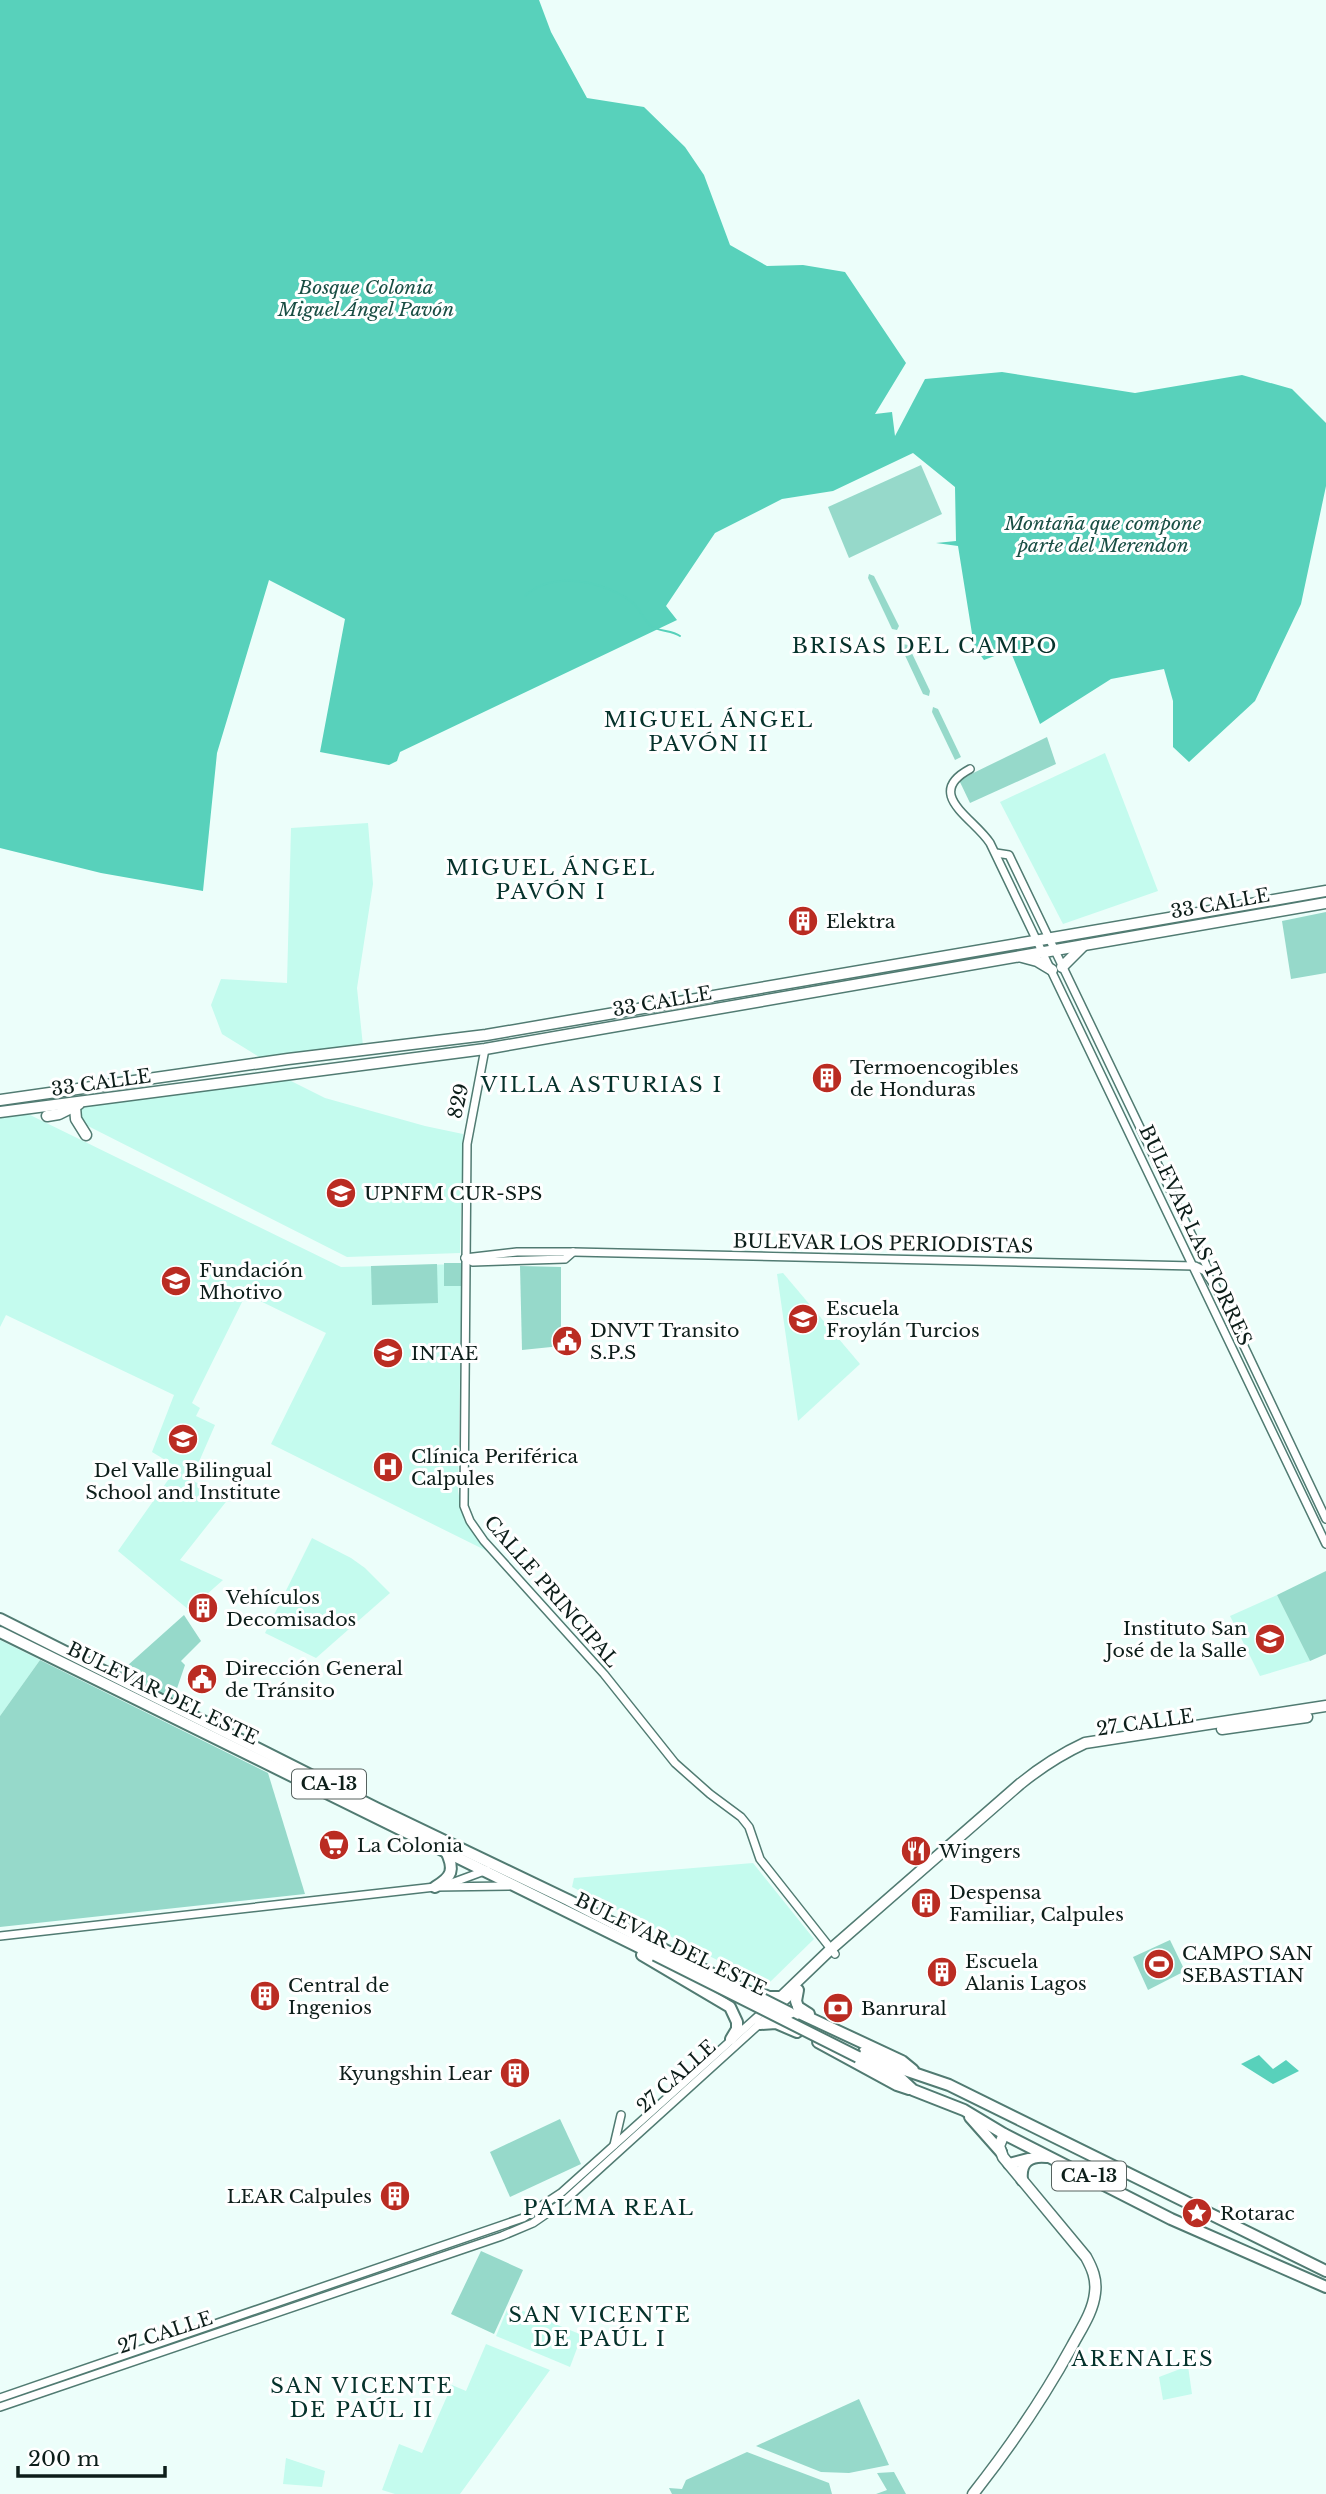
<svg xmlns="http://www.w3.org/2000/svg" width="1326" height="2494" viewBox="0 0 1326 2494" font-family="'Libre Baskerville',serif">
<rect width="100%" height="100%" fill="#ecfefa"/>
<g fill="#c4fbee">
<polygon points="1105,753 1158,891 1063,924 1000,802"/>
<polygon points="368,823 373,884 357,988 363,1046 269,1063 222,1034 211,1005 221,979 287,983 291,828"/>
<polygon points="285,1078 325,1098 425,1126 463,1134 460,1253 347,1257 86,1125 80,1120 81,1109 88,1106"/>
<polygon points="28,1114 341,1267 462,1264 458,1491 464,1520 489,1552 271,1444 326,1333 246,1294 192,1403 200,1408 196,1416 215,1425 191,1480 229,1498 180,1560 223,1580 189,1610 118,1551 173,1473 172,1464 152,1452 174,1395 6,1315 0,1327 0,1117"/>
<polygon points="783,1273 860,1364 798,1421 777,1274"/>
<polygon points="312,1538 351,1558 365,1568 390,1593 316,1658 265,1633"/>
<polygon points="1277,1595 1310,1661 1260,1676 1230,1616"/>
<polygon points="0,1640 40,1660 0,1716"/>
<polygon points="753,1863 814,1939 767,1985 572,1887 574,1878"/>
<polygon points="509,2305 582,2335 570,2367 496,2336"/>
<polygon points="486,2344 550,2370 460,2494 395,2494 382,2490 399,2444 422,2453 452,2385 466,2391"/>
<polygon points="1188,2366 1192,2394 1163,2400 1159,2377"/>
<polygon points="286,2458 325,2471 322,2487 283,2484"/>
</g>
<g fill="#96d9ca">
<polygon points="921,465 942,514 849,558 828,507"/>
<polygon points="869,574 874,576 899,626 897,630 892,629 868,578"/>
<polygon points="903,644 908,645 930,691 929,696 923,694 902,649"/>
<polygon points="933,707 938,709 961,757 955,760 932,712"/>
<polygon points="1047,737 1056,764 970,803 959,780"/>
<polygon points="1326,912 1326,973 1291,979 1282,921"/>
<rect x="444" y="1263" width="17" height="23"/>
<polygon points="437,1264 438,1303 372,1305 371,1266"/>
<polygon points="520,1266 561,1267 561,1346 522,1350"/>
<polygon points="1326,1571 1326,1654 1310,1661 1277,1595"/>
<polygon points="184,1615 201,1641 181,1661 185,1665 172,1703 118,1674"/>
<polygon points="40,1660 268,1773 305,1894 0,1927 0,1716"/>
<polygon points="1170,1940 1185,1971 1148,1990 1133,1957"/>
<polygon points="560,2119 581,2164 510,2197 490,2152"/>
<polygon points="481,2251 523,2270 494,2334 451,2314"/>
<polygon points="859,2399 889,2465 849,2473 821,2472 756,2446"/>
<polygon points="747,2452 829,2483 832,2494 672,2494 669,2488 682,2489 686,2480"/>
<polygon points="894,2472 906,2494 876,2494 887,2490 877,2473"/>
</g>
<g fill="#58d1bb">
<polygon points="0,0 539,0 551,32 587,98 644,107 685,147 704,175 730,245 767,266 803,265 845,272 906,363 875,414 892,412 895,436 925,379 1002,372 1135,393 1242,375 1292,389 1326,423 1326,486 1301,604 1255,701 1189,762 1173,747 1173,701 1164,669 1111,679 1040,724 1010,650 984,660 974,646 958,546 936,543 956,541 955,487 913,453 833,491 782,499 715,533 666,606 677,620 400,752 397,761 389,765 320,752 345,619 269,580 217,753 203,891 101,873 0,848"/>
<polygon points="1259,2055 1273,2069 1286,2060 1299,2071 1273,2084 1241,2064"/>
</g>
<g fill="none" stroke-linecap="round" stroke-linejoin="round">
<path stroke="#57d1bb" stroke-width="2" d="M525 596C553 570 606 581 633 603 640 609 643 619 650 625 658 632 671 630 680 636"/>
<g stroke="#517b72" stroke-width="10">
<g id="minor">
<path d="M970 769C923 794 974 818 990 843L1326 1544"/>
<polyline points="996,853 1009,855 1209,1271"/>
<polyline points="485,1049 467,1144 464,1506 470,1521 484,1541 604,1674 675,1763 710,1794 741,1817 749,1827 760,1859 835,1954"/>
<polyline points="465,1258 517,1252 574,1252 1195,1266 1205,1271 1216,1288"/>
<polyline points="465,1258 473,1262 565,1259 573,1252"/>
<polyline points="1215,1285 1326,1519"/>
<polyline points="449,1884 487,1870"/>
<polyline points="0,1936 435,1887 509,1886"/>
<polyline points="614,2145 621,2115"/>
<polyline points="0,2398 523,2218 561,2193 766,2009"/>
<polyline points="0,2407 502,2236 533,2223 562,2203 797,1990"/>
</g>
</g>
<g stroke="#517b72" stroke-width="13">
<g id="major">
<polyline points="1022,957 1037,961 1052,970"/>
<polyline points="1062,967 1084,945"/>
<polyline points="0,1100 288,1059 486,1035 1326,891"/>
<polyline points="75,1107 76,1119 86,1135"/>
<polyline points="0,1112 485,1049 1326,903"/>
<polyline points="47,1116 59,1114 79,1104"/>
<polyline points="1222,1729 1307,1717"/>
<path d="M781 1997 831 1949 1020 1784C1041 1767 1061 1754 1085 1743L1326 1706"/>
<path d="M973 2494C1010 2447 1043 2399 1072 2346 1081 2329 1093 2312 1095 2293 1097 2279 1092 2268 1086 2257L1003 2157 999 2146 1004 2134"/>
</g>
</g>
<g stroke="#517b72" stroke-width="14">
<g id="highway">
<polyline points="0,1619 376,1808 568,1900 659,1947"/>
<polyline points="0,1632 655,1955"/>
<path d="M435 1887C452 1877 455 1870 446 1851"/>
<polyline points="642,1955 730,2007 737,2022 737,2029 731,2039"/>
<polyline points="798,1990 796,2001 798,2007 809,2014"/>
<polyline points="758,1992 769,1997 781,1997"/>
<polyline points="789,2023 791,2016 799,2013 902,2061 913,2070"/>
<polyline points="760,2024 776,2023 797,2032"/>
<polyline points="818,2042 897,2085 909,2089"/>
<polyline points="864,2052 899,2068 949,2085 1326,2271"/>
<polyline points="858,2057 899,2077 913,2090 964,2110 1004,2134 1171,2219 1326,2287"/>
<polyline points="970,2117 1001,2152"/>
<polyline points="1009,2164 1028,2159"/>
<path d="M1022 2180C1020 2162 1030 2155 1047 2157"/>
</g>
</g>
<use href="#minor" stroke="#fff" stroke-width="7"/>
<use href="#major" stroke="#fff" stroke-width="10"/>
<use href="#highway" stroke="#fff" stroke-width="10"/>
<g stroke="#517b72" stroke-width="14" stroke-linecap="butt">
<g id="highway-bridge">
<polyline points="659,1947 790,2013"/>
<polyline points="655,1955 858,2057"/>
</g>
</g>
<use href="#highway-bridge" stroke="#fff" stroke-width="10"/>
</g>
<defs>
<g id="building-disc" transform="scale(1.575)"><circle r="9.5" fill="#ba2c22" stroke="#fff"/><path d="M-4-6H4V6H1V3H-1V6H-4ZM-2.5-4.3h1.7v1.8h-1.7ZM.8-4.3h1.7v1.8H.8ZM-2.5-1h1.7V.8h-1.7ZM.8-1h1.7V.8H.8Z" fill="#fff"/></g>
<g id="university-disc" transform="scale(1.575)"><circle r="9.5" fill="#ba2c22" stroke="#fff"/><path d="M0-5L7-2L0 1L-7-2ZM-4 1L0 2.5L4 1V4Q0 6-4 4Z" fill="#fff"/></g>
<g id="school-disc" transform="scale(1.575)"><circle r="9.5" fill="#ba2c22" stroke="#fff"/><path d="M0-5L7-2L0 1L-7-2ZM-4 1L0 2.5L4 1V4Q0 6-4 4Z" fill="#fff"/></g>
<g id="civic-disc" transform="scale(1.575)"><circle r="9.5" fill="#ba2c22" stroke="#fff"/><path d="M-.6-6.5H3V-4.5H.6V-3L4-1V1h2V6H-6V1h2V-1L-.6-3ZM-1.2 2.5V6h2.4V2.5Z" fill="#fff"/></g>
<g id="hospital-disc" transform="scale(1.575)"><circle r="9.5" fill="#ba2c22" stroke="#fff"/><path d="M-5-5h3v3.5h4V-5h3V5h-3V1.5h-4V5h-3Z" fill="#fff"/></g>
<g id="supermarket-disc" transform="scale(1.575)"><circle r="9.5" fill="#ba2c22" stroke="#fff"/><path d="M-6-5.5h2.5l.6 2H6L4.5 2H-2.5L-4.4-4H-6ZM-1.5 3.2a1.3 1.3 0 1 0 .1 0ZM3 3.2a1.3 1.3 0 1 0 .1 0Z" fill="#fff"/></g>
<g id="restaurant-disc" transform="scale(1.575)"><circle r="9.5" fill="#ba2c22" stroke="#fff"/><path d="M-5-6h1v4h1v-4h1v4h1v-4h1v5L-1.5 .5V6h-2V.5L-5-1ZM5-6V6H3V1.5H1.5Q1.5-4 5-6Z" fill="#fff"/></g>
<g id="stadium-disc" transform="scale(1.575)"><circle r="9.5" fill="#ba2c22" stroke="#fff"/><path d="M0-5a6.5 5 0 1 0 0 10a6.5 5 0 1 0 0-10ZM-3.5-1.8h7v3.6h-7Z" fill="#fff"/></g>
<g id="bank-disc" transform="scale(1.575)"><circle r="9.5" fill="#ba2c22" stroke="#fff"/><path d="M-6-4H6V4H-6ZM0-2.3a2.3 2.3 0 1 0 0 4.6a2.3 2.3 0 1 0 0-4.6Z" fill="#fff"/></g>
<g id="sight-disc" transform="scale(1.575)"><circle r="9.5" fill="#ba2c22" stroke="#fff"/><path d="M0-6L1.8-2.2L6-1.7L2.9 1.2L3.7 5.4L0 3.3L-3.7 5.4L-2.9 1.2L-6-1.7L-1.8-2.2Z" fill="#fff"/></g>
</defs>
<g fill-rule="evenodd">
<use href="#building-disc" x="803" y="921"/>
<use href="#building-disc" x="827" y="1078"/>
<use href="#university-disc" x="341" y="1193"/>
<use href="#school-disc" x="176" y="1281"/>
<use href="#school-disc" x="803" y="1319"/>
<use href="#civic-disc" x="567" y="1341"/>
<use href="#school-disc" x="388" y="1353"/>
<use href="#school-disc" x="183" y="1439"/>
<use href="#hospital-disc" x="388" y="1467"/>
<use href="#building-disc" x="203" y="1608"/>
<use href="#school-disc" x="1270" y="1639"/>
<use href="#civic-disc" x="202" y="1679"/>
<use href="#supermarket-disc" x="334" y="1845"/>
<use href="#restaurant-disc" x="916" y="1851"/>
<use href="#building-disc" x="926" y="1903"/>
<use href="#stadium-disc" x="1159" y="1964"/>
<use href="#building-disc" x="942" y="1972"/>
<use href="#building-disc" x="265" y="1996"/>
<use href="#bank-disc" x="838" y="2008"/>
<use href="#building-disc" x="515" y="2073"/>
<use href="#building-disc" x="395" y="2196"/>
<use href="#sight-disc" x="1197" y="2213"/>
</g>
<g text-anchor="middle" stroke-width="6" stroke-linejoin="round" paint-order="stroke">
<g fill="#fff" stroke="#56625f" stroke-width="2">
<rect x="292" y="1769.5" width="74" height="29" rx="5"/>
<rect x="1052" y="2161.5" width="74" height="29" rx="5"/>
</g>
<g font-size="18" font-weight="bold" fill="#0d1e1a">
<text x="329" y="1790">CA-13</text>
<text x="1089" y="2182">CA-13</text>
</g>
<g font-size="19" font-style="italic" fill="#194e44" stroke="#fff">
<text x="366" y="294">Bosque Colonia<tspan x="366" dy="22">Miguel Ángel Pavón</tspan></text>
<text x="1103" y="530">Montaña que compone<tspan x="1103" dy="22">parte del Merendon</tspan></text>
</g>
<g font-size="19" fill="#0d1e1a" stroke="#fff">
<text transform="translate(1220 903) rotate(-10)" y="7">33 CALLE</text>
<text transform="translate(662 1001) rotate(-10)" y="7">33 CALLE</text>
<text transform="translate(101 1082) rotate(-8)" y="7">33 CALLE</text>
<text transform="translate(458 1101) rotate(-77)" y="7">829</text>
<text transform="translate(1196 1235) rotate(65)" y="7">BULEVAR LAS TORRES</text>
<text transform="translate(883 1243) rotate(1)" y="7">BULEVAR LOS PERIODISTAS</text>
<text transform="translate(552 1591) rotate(49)" y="7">CALLE PRINCIPAL</text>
<text transform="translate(163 1693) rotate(26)" y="7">BULEVAR DEL ESTE</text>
<text transform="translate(1145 1722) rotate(-8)" y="7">27 CALLE</text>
<text transform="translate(671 1944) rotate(26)" y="7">BULEVAR DEL ESTE</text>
<text transform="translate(676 2076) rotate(-42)" y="7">27 CALLE</text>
<text transform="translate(165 2332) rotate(-18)" y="7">27 CALLE</text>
</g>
<g font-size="19" fill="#0d1e1a" stroke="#fff" text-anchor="start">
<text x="826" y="928">Elektra</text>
<text x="850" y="1074">Termoencogibles<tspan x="850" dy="22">de Honduras</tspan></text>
<text x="364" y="1200">UPNFM CUR-SPS</text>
<text x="199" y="1277">Fundación<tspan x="199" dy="22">Mhotivo</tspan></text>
<text x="826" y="1315">Escuela<tspan x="826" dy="22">Froylán Turcios</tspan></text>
<text x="590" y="1337">DNVT Transito<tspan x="590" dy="22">S.P.S</tspan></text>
<text x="411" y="1360">INTAE</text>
<text x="411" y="1463">Clínica Periférica<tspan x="411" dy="22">Calpules</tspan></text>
<text x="183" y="1477" text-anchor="middle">Del Valle Bilingual<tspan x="183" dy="22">School and Institute</tspan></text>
<text x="226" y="1604">Vehículos<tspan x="226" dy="22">Decomisados</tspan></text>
<text x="1247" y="1635" text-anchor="end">Instituto San<tspan x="1247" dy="22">José de la Salle</tspan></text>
<text x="225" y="1675">Dirección General<tspan x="225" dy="22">de Tránsito</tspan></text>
<text x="357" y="1852">La Colonia</text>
<text x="939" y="1858">Wingers</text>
<text x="949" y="1899">Despensa<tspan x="949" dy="22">Familiar, Calpules</tspan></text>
<text x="1182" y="1960">CAMPO SAN<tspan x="1182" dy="22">SEBASTIAN</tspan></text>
<text x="965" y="1968">Escuela<tspan x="965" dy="22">Alanis Lagos</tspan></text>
<text x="288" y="1992">Central de<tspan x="288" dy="22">Ingenios</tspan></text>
<text x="861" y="2015">Banrural</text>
<text x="492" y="2080" text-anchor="end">Kyungshin Lear</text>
<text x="372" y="2203" text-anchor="end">LEAR Calpules</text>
<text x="1220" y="2220">Rotarac</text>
</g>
<g font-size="21" letter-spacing="2" fill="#05322b" stroke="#fff">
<text x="925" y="653">BRISAS DEL CAMPO</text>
<text x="709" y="727">MIGUEL ÁNGEL<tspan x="709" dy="24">PAVÓN II</tspan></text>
<text x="551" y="875">MIGUEL ÁNGEL<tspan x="551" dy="24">PAVÓN I</tspan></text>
<text x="602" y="1092">VILLA ASTURIAS I</text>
<text x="609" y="2215">PALMA REAL</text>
<text x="600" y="2322">SAN VICENTE<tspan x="600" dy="24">DE PAÚL I</tspan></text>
<text x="1143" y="2366">ARENALES</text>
<text x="362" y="2393">SAN VICENTE<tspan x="362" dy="24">DE PAÚL II</tspan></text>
</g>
</g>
<path d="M18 2466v10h147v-10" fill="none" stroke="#0d1e1a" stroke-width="3.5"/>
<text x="28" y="2466" font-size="21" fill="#0d1e1a" stroke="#ffffff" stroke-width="5" paint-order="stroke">200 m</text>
</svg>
